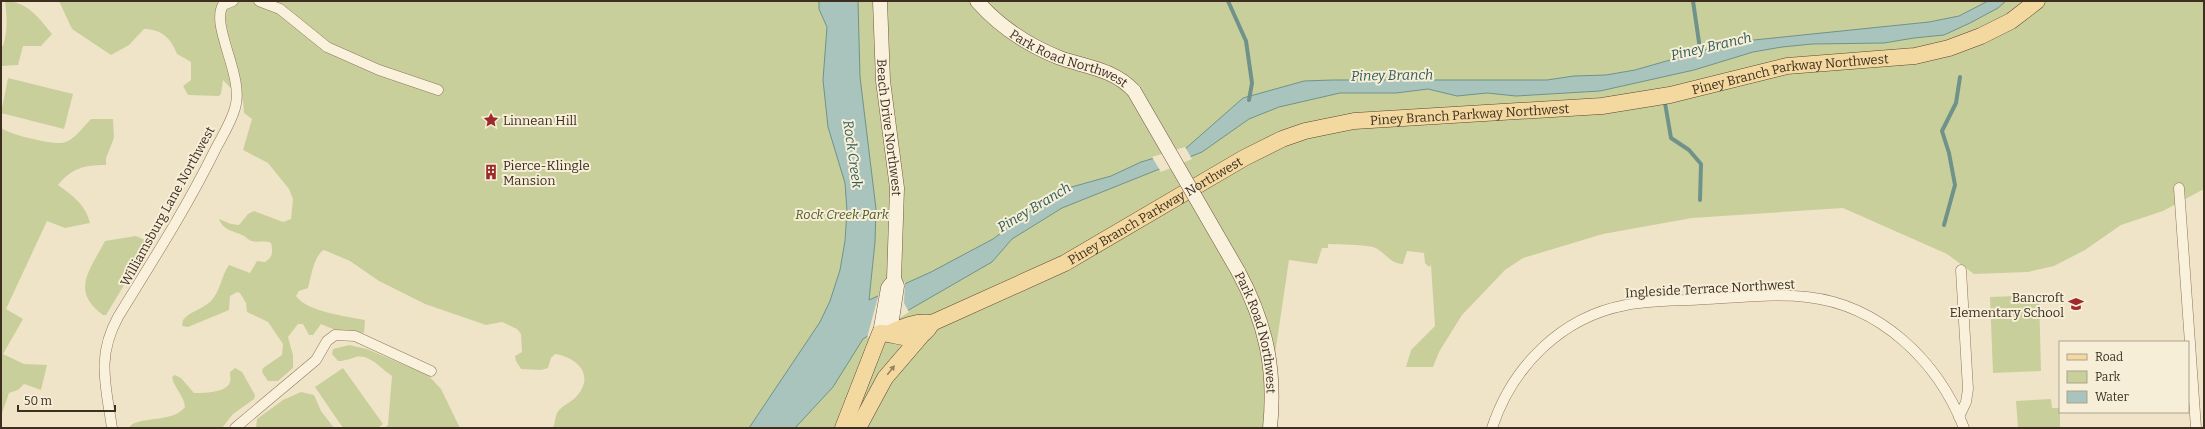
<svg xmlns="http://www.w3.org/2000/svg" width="2205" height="429" viewBox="0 0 2205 429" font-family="Bitter,serif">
<rect width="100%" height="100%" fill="#f0e4c8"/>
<g fill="#c9cf9b">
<path d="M5 1C27 1 39 18 52 34L41 46H23L18 65 1 66V46H3C8 30 7 17 5 1Z"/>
<path d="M59 1H2204V189L2163 211 2121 225 2085 250 2054 266 2028 272 1974 274 1947 254 1843 208 1692 218 1603 234 1523 258 1505 270 1462 315 1439 352 1433 367H1406L1411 350 1435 326 1431 265 1429 267 1425 263 1424 253 1407 251 1403 264C1389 264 1384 250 1373 247 1358 244 1343 245 1328 244V248H1322L1317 264 1289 260 1264 428H553C555 423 555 418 557 413 560 407 571 402 576 397 595 376 579 358 555 354L551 358 548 368 541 370 521 369 516 361 515 356 522 352 521 334 517 329 502 322 486 325 425 304 379 281 350 261 324 250C314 255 311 277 308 288L299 291 296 296C307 312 346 316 365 320L364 333 335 330 321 324 313 335H309L303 324H298L288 337 293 355V368L278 381H268L262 372 263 368 282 355 283 344 268 322 247 312 246 303 240 293 237 292 230 296 229 310 188 327 182 326 183 320C190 311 203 309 211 301 221 290 221 276 229 265L250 273 257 261 265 262C273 257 273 252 271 243 264 240 259 243 252 241 250 241 247 238 244 236 235 231 223 231 219 219L231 224 239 225 248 214 254 211 283 222 291 219 293 199 289 189 268 163 243 150 252 119 244 113 243 101 223 80 221 94 219 96 188 95 183 86 191 80V62L177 54C171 38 161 29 144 29L129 45 111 55 72 29Z"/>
<polygon points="8,78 73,94 64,129 1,113"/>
<path d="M91 119H113L114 138 106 158V165C84 165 72 168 58 185 73 196 86 205 90 223L65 228 47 221 6 309 23 319 3 354 24 364 47 365 41 390 24 384 18 390 9 393 1 416V128C11 135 50 144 62 143 74 141 83 127 91 119Z"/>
<path d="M136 236 147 241 144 252 106 315H103C70 291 90 270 105 241Z"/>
<polygon points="2039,295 2041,371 1993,373 1990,297"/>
<path d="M349 345 367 349 428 375 441 389 460 428H385L388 425 392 376C381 369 370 354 356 357 349 359 345 361 338 361L332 354 333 349Z"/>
<path d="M235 368 242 372 255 395 254 399 233 414 222 428H129C136 415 172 424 185 407 184 395 174 388 172 377L175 375 181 378 194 393C202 393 227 393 230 382 231 380 230 375 230 372Z"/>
<polygon points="343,368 383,424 378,428 343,428 315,387"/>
<polygon points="301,392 314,395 321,411 334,428 256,428 257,419 283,400"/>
<polygon points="2051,399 2052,408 2060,408 2060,428 2018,428 2016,401"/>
</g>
<polygon fill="#a9c4bc" stroke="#6f938a" points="819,1 858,1 860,77 876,209 875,242 869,300 931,272 993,239 1041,203 1068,188 1111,176 1141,162 1185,149 1243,98 1304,81 1332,80 1547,80 1574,76 1606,75 1635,70 1726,44 1754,40 1929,22 1959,16 1988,1 2006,1 1998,8 1970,23 1944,35 1914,38 1884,43 1812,44 1782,47 1753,52 1694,70 1600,91 1516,96 1487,93 1457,96 1428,89 1396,93 1340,93 1279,107 1249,119 1202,152 1062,208 1012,239 992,262 907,311 863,339 833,387 795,428 749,428 820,322 830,301 840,270 845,241 847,211 845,183 828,127 823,80 827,27 819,9"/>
<g fill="#f0e4c8">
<polygon points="1185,147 1192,159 1161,172 1152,157"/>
<polygon points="905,282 904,303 909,312 867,338 879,293"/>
</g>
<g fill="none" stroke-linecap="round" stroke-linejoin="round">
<g stroke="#6f938a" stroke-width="4">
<polyline points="1228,1 1246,41 1252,83 1249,100"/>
<polyline points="1693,1 1701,56"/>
<polyline points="1665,103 1671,138 1689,150 1701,164 1700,200"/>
<polyline points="1944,225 1955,185 1949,153 1942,131 1956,103 1960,77"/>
</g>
<g stroke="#8d765c" stroke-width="11">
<g id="street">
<polyline points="259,1 280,9 327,47 379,70 438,90"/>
<polyline points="2179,188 2196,428"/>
<polyline points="1959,417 1966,402 1968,389 1961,270"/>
<path d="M112 428C106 386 96 357 118 317 151 263 186 209 214 152 221 138 231 123 235 108 245 77 210 26 223 5L233 1"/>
<polyline points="235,428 316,360 327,341 335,335 355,336 431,371"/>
<path d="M1492 428C1512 367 1561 317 1626 305 1652 300 1680 301 1707 299 1740 298 1774 293 1807 297 1880 305 1938 361 1964 428"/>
</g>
</g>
<g stroke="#6f573f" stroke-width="15">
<g id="secondary">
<path id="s1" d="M880 1 883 81 897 188 894 279 897 286 890 333"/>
<path id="s2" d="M977 1C1000 27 1027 45 1060 58 1086 67 1114 69 1134 91"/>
<path id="s3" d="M1238 271C1266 323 1276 369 1270 428"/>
<polyline points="880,333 888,288 891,284"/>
</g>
</g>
<g stroke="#5b4430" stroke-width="17">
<g id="primary">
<path id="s4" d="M890 333C904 326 916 321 932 323L1065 263 1244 158 1282 139 1305 131 1354 121 1602 106 1670 95 1787 66 1915 56 1949 48 1981 36 2011 21 2037 1"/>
<path d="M843 428 880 333C901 334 918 348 932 323"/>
<polyline points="858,428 885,378 921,336"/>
</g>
</g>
<use href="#street" stroke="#faf1dc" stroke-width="10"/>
<use href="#secondary" stroke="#faf1dc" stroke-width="14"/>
<use href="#primary" stroke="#f3d9a0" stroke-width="16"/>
<g stroke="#6f573f" stroke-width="15" stroke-linecap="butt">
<polyline id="secondary-bridge" points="1134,91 1238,271"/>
</g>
<use href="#secondary-bridge" stroke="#faf1dc" stroke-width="14"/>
</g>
<defs><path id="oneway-solid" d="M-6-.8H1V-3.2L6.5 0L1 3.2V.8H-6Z"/></defs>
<use fill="#988460" href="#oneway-solid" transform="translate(891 370) rotate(-52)"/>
<defs>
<g id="sight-bare" transform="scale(1.2)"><path d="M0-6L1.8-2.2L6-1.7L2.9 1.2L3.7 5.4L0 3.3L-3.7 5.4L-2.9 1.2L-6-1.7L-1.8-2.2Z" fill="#9e2a2b" stroke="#f7eed8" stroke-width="2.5" paint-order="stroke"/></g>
<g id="building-bare" transform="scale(1.2)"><path d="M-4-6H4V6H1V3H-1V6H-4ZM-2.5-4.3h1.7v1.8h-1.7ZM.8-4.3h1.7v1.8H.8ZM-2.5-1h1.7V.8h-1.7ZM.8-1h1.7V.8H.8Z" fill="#9e2a2b" stroke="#f7eed8" stroke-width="2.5" paint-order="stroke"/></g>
<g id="school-bare" transform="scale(1.2)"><path d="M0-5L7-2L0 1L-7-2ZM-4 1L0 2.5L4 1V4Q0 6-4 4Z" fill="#9e2a2b" stroke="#f7eed8" stroke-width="2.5" paint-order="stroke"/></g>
</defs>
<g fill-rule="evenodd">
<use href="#sight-bare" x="491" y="120"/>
<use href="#building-bare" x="491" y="172"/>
<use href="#school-bare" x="2076" y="304"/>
</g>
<g text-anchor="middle" stroke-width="4" stroke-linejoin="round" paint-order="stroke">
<g font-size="13" fill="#3d2e20" stroke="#f7eed8">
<text dy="5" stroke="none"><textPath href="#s2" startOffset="110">Park Road Northwest</textPath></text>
<text dy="5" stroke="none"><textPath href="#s4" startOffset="954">Piney Branch Parkway Northwest</textPath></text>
<text dy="5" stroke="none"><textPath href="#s4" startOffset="630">Piney Branch Parkway Northwest</textPath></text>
<text dy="5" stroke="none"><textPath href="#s1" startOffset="127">Beach Drive Northwest</textPath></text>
<text transform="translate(167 206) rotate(-61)" y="5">Williamsburg Lane Northwest</text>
<text dy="5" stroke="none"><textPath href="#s4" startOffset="294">Piney Branch Parkway Northwest</textPath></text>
<text transform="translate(1710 288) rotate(-3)" y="5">Ingleside Terrace Northwest</text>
<text dy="5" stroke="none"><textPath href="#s3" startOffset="65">Park Road Northwest</textPath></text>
</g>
<g font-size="13" fill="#3d2e20" stroke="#f7eed8" text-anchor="start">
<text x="503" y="125">Linnean Hill</text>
<text x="503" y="170">Pierce-Klingle<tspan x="503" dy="15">Mansion</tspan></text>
<text x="2064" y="302" text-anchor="end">Bancroft<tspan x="2064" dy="15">Elementary School</tspan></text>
</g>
<g font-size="13" font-style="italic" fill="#4d5a26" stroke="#f7eed8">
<text x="842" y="219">Rock Creek Park</text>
</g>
<g font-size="14" font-style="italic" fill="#2f5d5a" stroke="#f7eed8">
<text transform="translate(1711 46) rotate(-13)" y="5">Piney Branch</text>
<text transform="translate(1392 75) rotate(-1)" y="5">Piney Branch</text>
<text transform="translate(853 154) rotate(82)" y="5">Rock Creek</text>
<text transform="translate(1034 207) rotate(-31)" y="5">Piney Branch</text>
</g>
</g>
<rect width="2205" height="429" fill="none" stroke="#3d2e20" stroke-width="4"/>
<rect x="2059" y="341" width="130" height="72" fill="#f7eed8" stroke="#ada18e"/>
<rect x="2067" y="354" width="20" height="6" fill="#f3d9a0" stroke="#ada18e"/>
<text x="2095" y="361" font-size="12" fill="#3d2e20">Road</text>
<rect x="2067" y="371" width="20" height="12" fill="#c9cf9b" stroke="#ada18e"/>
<text x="2095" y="381" font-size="12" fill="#3d2e20">Park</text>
<rect x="2067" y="391" width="20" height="12" fill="#a9c4bc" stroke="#ada18e"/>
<text x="2095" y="401" font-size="12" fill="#3d2e20">Water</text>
<path d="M18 405v6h97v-6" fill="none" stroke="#3d2e20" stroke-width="2"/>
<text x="24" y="405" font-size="12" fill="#3d2e20" stroke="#f7eed8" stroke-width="3" paint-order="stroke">50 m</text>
</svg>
